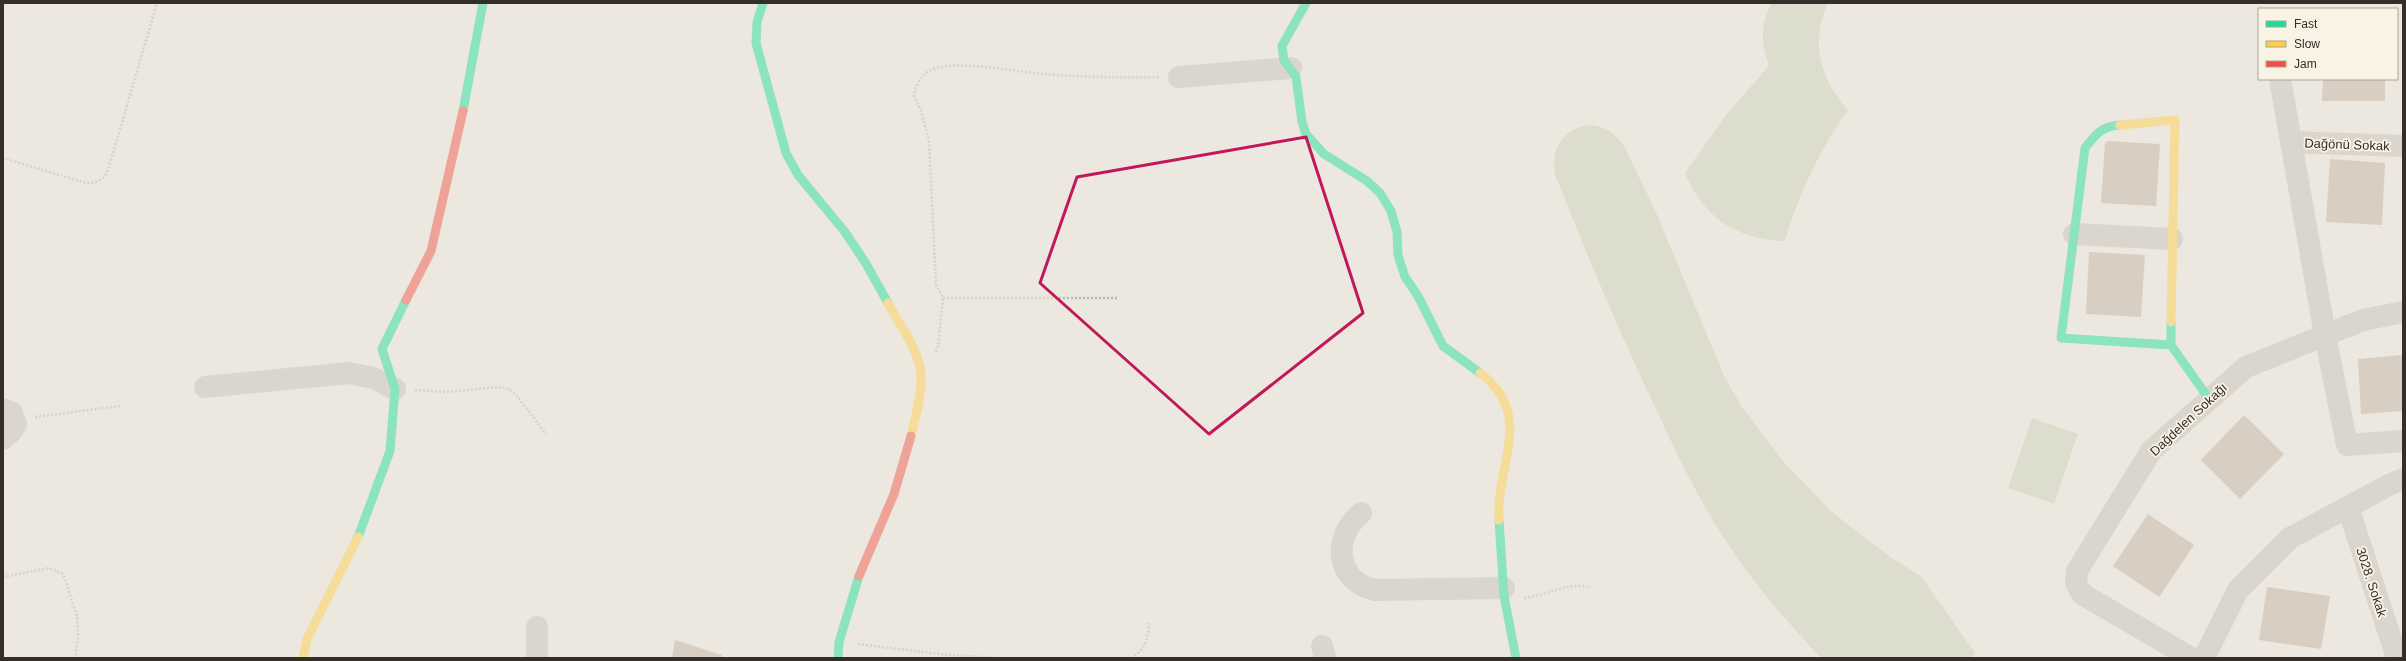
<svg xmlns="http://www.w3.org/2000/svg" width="2406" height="661" viewBox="0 0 2406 661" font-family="Arial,sans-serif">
<rect width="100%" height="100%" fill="#ece8df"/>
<g fill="#c9d1b9">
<path d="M1772 3H1828C1810 41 1820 80 1848 110 1819 151 1799 193 1785 241 1737 240 1703 217 1685 173L1726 115 1769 66C1761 44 1760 23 1772 3Z"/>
<path d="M1590 125C1606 126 1615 133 1624 146L1655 210 1725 378 1742 407 1782 460 1831 511 1890 557 1921 576 1975 653 1972 658H1821C1786 621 1752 582 1724 538 1697 497 1676 452 1655 407 1619 332 1587 255 1556 177 1549 150 1563 128 1590 125Z"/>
<polygon points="2032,418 2078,434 2054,504 2008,488"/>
</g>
<g fill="#bfafa1">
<polygon points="2323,79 2385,79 2385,101 2322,101"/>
<polygon points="2107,141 2160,144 2156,206 2101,203 2105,143"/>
<polygon points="2330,159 2385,163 2382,225 2326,222"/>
<polygon points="2089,252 2145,255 2141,317 2086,314"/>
<polygon points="2403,355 2403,411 2361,414 2358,359"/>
<polygon points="2244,415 2284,454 2240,499 2201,460"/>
<polygon points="2148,514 2194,545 2159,597 2113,566"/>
<polygon points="2267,587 2330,596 2321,649 2259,640"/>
<polygon points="675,640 722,655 721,658 672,658"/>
</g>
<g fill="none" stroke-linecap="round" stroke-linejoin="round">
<g stroke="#bdb8b1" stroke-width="2.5" stroke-dasharray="2 2" stroke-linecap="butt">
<path d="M3 158 86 183C97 183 104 180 108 170L157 3"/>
<polyline points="943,298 1119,298"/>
<path d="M936 352 938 347 943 298 936 285 929 140 921 111 914 95C916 83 923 72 936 68 960 61 1016 71 1042 74 1082 77 1121 78 1161 77"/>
<polyline points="415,390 446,392 498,387 509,389 517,396 546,434"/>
<polyline points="35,417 120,406"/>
<polyline points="3,577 50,568 63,574 77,616 78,637 75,658"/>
<path d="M1524 598C1549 595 1565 582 1591 587"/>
<polyline points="858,644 948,655 1000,658"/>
<path d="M1131 658C1145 651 1148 638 1149 623"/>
</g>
<g stroke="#c5c0b8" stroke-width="22">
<polyline points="1179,77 1291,68"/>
<polyline points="2280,79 2325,335 2347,445 2403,441"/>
<polyline points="2291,142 2403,146"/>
<polyline points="2074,234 2172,239"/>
<polyline points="205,387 349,373 373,378 395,389"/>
<polyline points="3,409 12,413 16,424 12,431 3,439"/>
<polyline points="2348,507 2397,658"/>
<path d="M1361 513C1332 537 1335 581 1375 590L1504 588"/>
<polyline points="537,627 537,658"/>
<polyline points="1322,646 1325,658"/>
<polyline points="2191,658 2082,594 2076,583 2077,571 2151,451 2246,367 2363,320 2403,312"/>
<polyline points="2204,658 2238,590 2290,538 2389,485 2403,479"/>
</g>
<g stroke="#16e098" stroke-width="9">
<polyline points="763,3 757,22 756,43 786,153 798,175 845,232 865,262 888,303"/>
<polyline points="1306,3 1282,46 1284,60 1296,77 1302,122 1306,134 1324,154 1367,181 1380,193 1391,211 1397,232 1398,255 1405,277 1418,296 1443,346 1480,373"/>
<polyline points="463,111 483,3"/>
<path d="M2120 125C2102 126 2096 134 2085 148L2061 338 2171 345"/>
<polyline points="2171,322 2171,345 2209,399"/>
<polyline points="1499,520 1504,596 1516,658"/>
<polyline points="358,537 390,451 395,389 382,349 406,300"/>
<polyline points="838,658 839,642 859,576"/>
</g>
<g stroke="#ffcf43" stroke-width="9">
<polyline points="2120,125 2175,120 2171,322"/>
<path d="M888 303C899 325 920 350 921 376 922 396 915 417 911 436"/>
<path d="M1480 373C1536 415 1495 466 1499 520"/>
<polyline points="303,658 307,639 358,537"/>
</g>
<g stroke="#f24e42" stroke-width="9">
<polyline points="406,300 431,251 463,111"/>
<polyline points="859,576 894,494 911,436"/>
</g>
</g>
<path d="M0 0H2406V661H0ZM1306 137 1363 313 1209 434 1040 283 1077 177Z" fill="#ece8df" fill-opacity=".55" fill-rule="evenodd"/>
<path fill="none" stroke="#c2185b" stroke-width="3" stroke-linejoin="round" d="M1306 137 1363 313 1209 434 1040 283 1077 177Z"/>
<g text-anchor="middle" stroke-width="3.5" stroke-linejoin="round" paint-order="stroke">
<g font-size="13" fill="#352d27" stroke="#f9f3e6">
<text transform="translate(2347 144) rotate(2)" y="5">Dağönü Sokak</text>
<text transform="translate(2188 419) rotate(-43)" y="5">Dağdelen Sokağı</text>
<text transform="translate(2372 582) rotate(72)" y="5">3028. Sokak</text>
</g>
</g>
<rect width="2406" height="661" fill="none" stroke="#352d27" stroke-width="8"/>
<rect x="2258" y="8" width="140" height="72" fill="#f9f3e6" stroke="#aba49a"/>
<rect x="2266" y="21" width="20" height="6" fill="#16e098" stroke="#aba49a"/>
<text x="2294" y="28" font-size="12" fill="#352d27">Fast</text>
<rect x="2266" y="41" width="20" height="6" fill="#ffcf43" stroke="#aba49a"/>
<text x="2294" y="48" font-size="12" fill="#352d27">Slow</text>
<rect x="2266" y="61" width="20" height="6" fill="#f24e42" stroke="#aba49a"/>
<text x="2294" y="68" font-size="12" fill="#352d27">Jam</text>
</svg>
